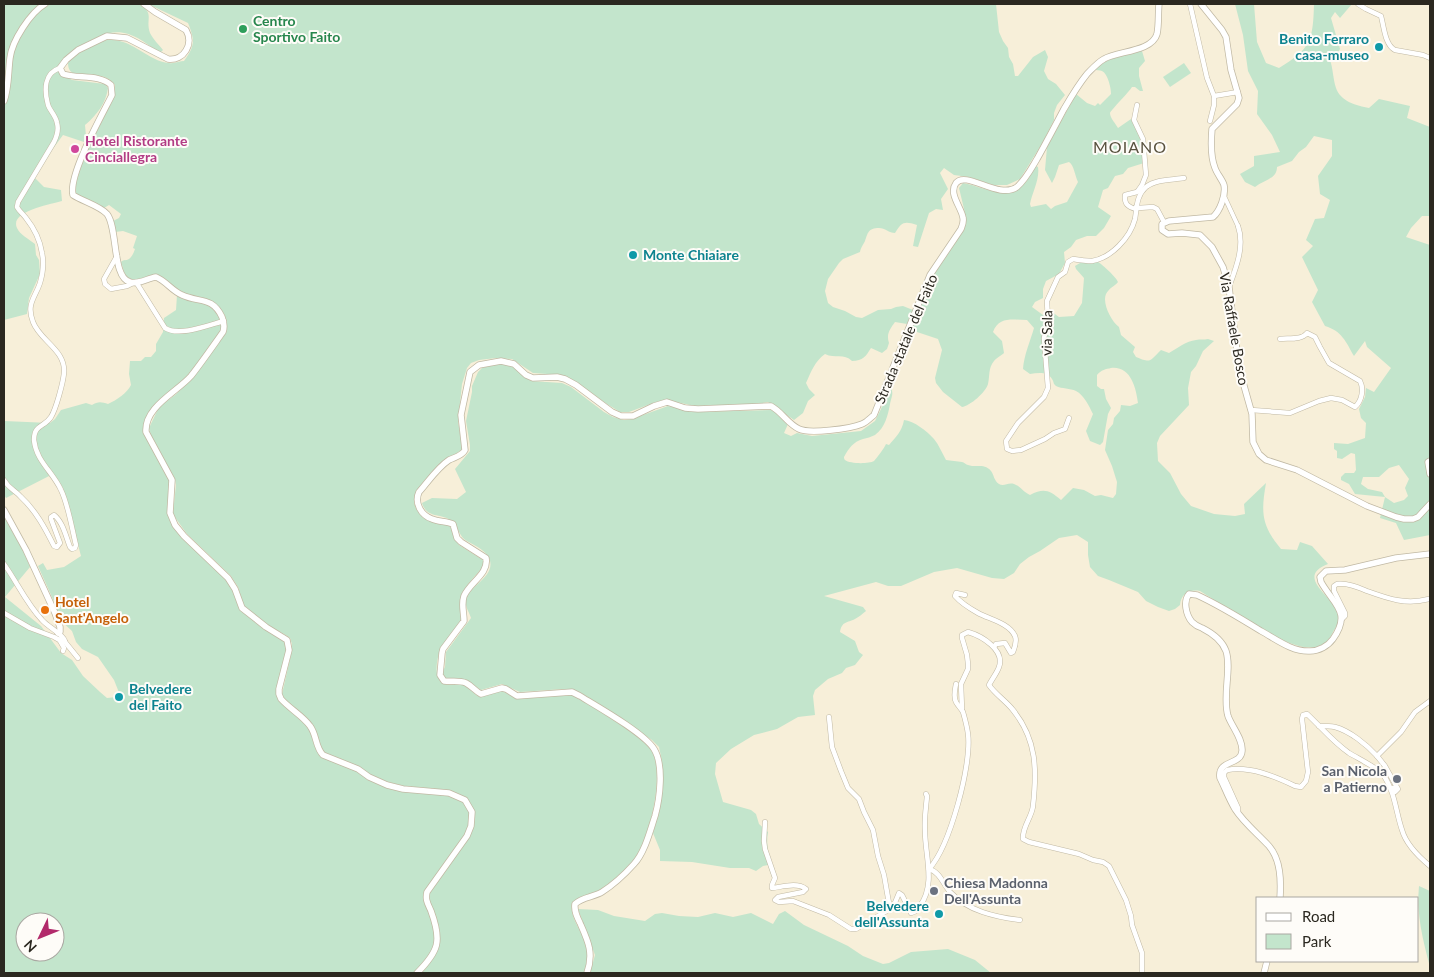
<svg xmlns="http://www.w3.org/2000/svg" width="1434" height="977" viewBox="0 0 1434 977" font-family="Lato,sans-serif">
<rect width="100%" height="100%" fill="#f7efd9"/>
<g fill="#c3e5cc" fill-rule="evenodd">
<path d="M4 4H140C155 15 145 18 150 33 153 39 159 45 163 50L161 52C153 49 148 44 141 40 118 26 104 33 83 45 74 49 64 56 60 65L67 77 72 80 105 84 108 88C106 103 97 115 85 125L86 136 84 142 63 135 41 165 33 176 44 187 61 190 62 201C52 204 9 211 17 228 20 235 29 239 35 244L36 255 39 260 40 274 29 298 27 314 4 320Z"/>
<path d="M148 4H996L999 32 1003 41 1008 48 1009 57 1013 64 1015 76H1018L1033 57 1045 50 1048 57 1044 71 1048 79 1056 84 1065 95 1057 105 1054 113V120L1043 142 1020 179 1007 185H993L969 177 954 175 944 168 940 173 948 189 941 199 943 210 936 209 929 213 918 247 913 246 917 225C904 221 902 222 895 233 889 233 885 228 879 228 868 228 868 233 865 241 863 245 861 247 860 252L843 259 839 263 828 279 825 291 828 303 833 307 845 311 856 317 862 318 878 310 891 309 896 307 903 306 913 310 907 324 895 322C890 329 886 334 889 343L887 349 882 353 871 348C866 356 863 361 852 361 844 353 835 359 825 354 815 361 811 372 806 383L809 389 815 395 808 401 803 413 794 420 768 402 757 404 695 406 667 400 656 402 629 412H620L607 404 568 378 561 375 533 373 512 359 496 358 479 360 471 363 467 368 462 384 458 422 462 443V449C458 454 451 455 446 459 439 464 434 470 429 476 419 487 407 498 419 513 421 516 424 519 428 520 435 524 443 523 450 526L455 539 459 545 483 560 484 564 482 568C472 580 459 591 460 607 460 612 461 616 461 620L441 648C437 657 432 680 445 684 451 686 458 683 465 685 471 688 473 695 481 697L502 691 517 698 572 695 579 698C594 708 609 717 624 727 632 733 641 738 648 745 668 766 650 837 635 858 628 869 615 878 605 887 595 894 581 895 572 903 569 921 587 935 588 953 588 960 586 967 584 973H421C441 952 445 939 434 912 431 906 428 900 430 893L469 837 474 827 475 812 467 798 449 790 404 786 388 782 370 775 359 767 324 753C317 745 319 733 312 724 304 713 287 707 282 694L292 650V644L290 638 284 634 267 625 244 607 238 587 231 576 187 534 174 516 173 513 176 485 175 479 151 436 149 428 159 407 175 395 192 379 226 333C228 325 227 321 224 314 214 295 200 300 183 293 175 290 167 283 160 277L132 281 126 278 121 262C124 259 126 261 129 259 132 257 134 252 135 249L133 248 137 236 123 231 115 232 113 221 119 218 121 214 109 205 104 208 79 196 75 193 74 189 84 157 114 97 115 85C102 65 68 86 68 63 73 56 82 51 90 47 97 44 104 39 112 40 133 40 148 61 169 63 174 64 180 61 184 61 195 46 195 40 188 23Z"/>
<path d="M1235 4H1254L1257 42 1266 63 1279 68C1311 49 1313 40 1314 4H1352L1340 18 1335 12 1331 18 1340 49 1337 54 1330 60C1333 68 1333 79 1336 88 1340 101 1357 106 1369 108L1379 99 1410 106 1407 118 1430 127V216H1422L1411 228 1406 237 1430 245V535L1404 540 1396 523 1380 518 1385 497 1355 494 1349 484 1341 480V477L1345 473H1354L1356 470 1355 454 1351 453 1342 459 1337 458V451L1334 449V443L1348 444 1365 438 1366 423 1361 418 1359 409 1365 397 1366 388 1374 392 1391 368 1367 347 1365 341 1354 356C1346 342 1342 331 1325 326L1312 302 1318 290 1302 257 1313 246 1306 240 1315 219 1324 218 1330 200 1320 194 1318 176 1332 156V140L1314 136 1306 147 1299 152 1292 161 1277 167C1277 179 1264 180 1255 187L1245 182 1240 174 1254 166V156L1280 152 1272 135 1257 114 1258 91 1248 71 1243 35ZM1399 465 1409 479 1405 488 1408 496 1404 500 1394 503 1385 497 1382 492 1368 489 1361 484 1363 477H1379L1389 468Z"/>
<path d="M1142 51 1145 61 1139 68V76L1143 91H1140L1135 87H1132C1129 92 1111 110 1110 113 1110 118 1116 124 1118 128L1131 119 1141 132 1144 163 1128 168 1123 174 1115 176 1108 188 1103 190 1098 207 1111 216 1104 228 1096 236H1087L1076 240 1071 247 1064 252 1065 263 1059 274 1046 281 1043 289V298L1035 302 1032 307 1043 315 1052 312 1059 317 1074 316 1082 303 1084 278 1076 269 1075 266 1080 263 1098 262C1102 264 1117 278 1118 282 1115 286 1109 288 1106 294 1102 303 1111 321 1119 327L1121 335 1135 347 1133 352 1136 357C1151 363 1149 362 1161 350L1169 353C1178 348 1186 341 1196 340 1200 339 1204 340 1208 339L1214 341 1203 351 1196 366 1191 372 1188 388 1189 405 1160 436 1157 443 1158 461 1170 473 1181 494 1191 506 1214 514 1235 516 1245 514 1244 504 1266 483C1261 512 1261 525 1281 549L1297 550 1300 542 1312 546 1328 564C1294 577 1334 597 1339 614 1341 621 1336 627 1333 632 1330 639 1325 645 1317 647 1287 653 1227 607 1200 591 1189 589 1181 594 1180 605L1175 609 1169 611 1158 607 1146 601 1138 592 1109 580 1098 576 1090 567 1088 555V542L1077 535 1059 538 1040 551 1029 557 1020 564 1014 573 1004 579 992 578 957 568 934 572 901 586H888L876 582 824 596 863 607 866 611C862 614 859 617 855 619 847 623 842 621 840 632L855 641 859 652 863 655 855 665 846 668 842 673 828 679 815 690 813 696 815 715 798 717 777 729 754 735 731 749 716 763 715 774 723 802 751 810 756 814 759 824 768 832C765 849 771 862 776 877H772L768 865 763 866 756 871 749 868H730L692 862 660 861V850L653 833 658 815 663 783 662 761 659 747 652 740 576 691 564 689 520 692 502 684 481 690C467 681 464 678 446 679L442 673 445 667 446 652 471 618C470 614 466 608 466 604 463 587 498 578 489 558 484 548 472 545 464 539 459 534 456 524 450 520 441 513 427 519 422 503L432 498 457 499 466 492 455 469 470 451V445L466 421 472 392V386L478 372 482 368 496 364H509L531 381 562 383 571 387 604 412 613 417 624 420 632 419 668 406 694 412 771 410 774 411 788 424 784 433 791 436 797 433 812 436 861 431 875 421 881 409 890 385C894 394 892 395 890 404 888 415 885 428 875 435 871 437 867 438 863 439 853 442 849 448 844 457 844 458 844 459 845 460 850 464 869 464 874 461 876 459 885 447 886 444L889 445C896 437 902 431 904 420 914 421 927 431 934 439 939 445 942 453 946 460 951 461 957 461 962 462 964 462 966 465 968 465 976 468 984 463 991 471 994 475 994 481 999 484 1004 487 1008 482 1014 484 1020 486 1023 492 1030 495 1044 488 1049 490 1061 500L1073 488 1084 490 1095 496 1101 495 1113 498 1116 494 1117 482 1112 466 1105 450 1108 430 1113 424 1114 418 1120 411 1121 405 1130 406 1138 403C1136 388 1131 366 1111 368 1106 369 1101 370 1097 375V386L1101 389H1104L1106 399 1111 408 1108 414 1103 442 1100 445 1090 441 1086 431 1093 414C1089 406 1084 395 1076 391 1070 388 1062 389 1056 386 1052 382 1055 384 1052 379 1047 371 1038 373 1030 374L1023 369C1024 355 1030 342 1034 328L1027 320C1013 320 999 316 993 332L1002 341 1004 353C1001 356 996 358 994 361 988 368 990 376 988 384 986 392 970 406 962 407L943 392 936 383 935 378 942 350 938 339 911 330 935 271 964 226 965 213 959 188 963 183C980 186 1003 199 1019 188 1027 183 1031 174 1036 166L1038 167C1040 179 1032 193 1030 204L1031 207 1046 204 1051 209 1055 206 1067 202 1078 182C1075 176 1074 165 1069 162L1059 165 1055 177 1052 183 1045 170 1047 147 1076 94 1087 103 1095 106 1098 103 1100 105 1111 94C1111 88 1108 74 1102 71 1100 70 1096 70 1094 70 1110 56 1122 55 1142 51Z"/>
<polygon points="1184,63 1191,73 1170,87 1163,77"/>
<path d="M177 295 211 306 216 310 221 321V331L188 375 172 391 155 404 144 427 170 480 169 518 227 579 233 590 240 610 265 629 286 641 287 650 277 695 308 727C313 737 314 749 321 757L357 771 368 779 448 795 463 802 470 813 469 826 465 835 425 891C429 907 441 937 432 952 427 960 420 966 414 973H4V515L22 546 30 567 5 597 41 626 61 653 72 660 83 676 100 692 107 698 117 697 120 695 114 680 98 657 82 649 76 642 72 631 59 619 55 604 38 566 43 563 47 570 64 567 81 556 63 488 53 474 6 498 4 495V421L50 423 55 419 61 410 86 403 92 405C98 401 102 402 108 404 117 400 127 393 131 385L129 374 130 361H141L145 357H151L156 351V344L163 332 164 318 176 310ZM25 922H55V952H25Z"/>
<path d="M1419 886 1430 891V967C1423 940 1416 914 1419 886Z"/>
<polygon points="578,909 598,910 614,916 645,921 655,914 662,913 679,916 698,917 715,913 733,917 751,913 773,924 779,914 785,911 804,925 848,946 863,956 883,964 889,963 911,952 948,949 975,960 991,973 590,973 595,955"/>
</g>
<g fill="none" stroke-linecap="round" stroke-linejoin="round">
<g stroke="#c1b9a4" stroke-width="5">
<polyline id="pedestrian" points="1225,198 1238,226"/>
</g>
<g stroke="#c1b9a4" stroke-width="5.5">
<g id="minor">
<polyline points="1190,4 1207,78 1214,96 1214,105 1210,121"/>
<path d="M1358 4 1366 9 1381 16C1384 27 1385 45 1395 50L1423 55 1430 58"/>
<polyline points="1214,96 1238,92"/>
<polyline points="1136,207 1138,208 1153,207 1157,209 1164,222"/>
<path d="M1136 209C1128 207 1124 204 1125 195L1137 192 1142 185 1146 175 1143 139 1134 120 1137 105"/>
<polyline points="117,256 104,279 105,284 111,289 127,286 133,283"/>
<path d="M136 282 165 328C179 337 209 325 224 321"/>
<path d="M1229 287C1236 268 1245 246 1238 226"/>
<path d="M1251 410 1290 413 1319 401 1331 398 1342 400 1355 407C1362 401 1364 389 1360 381L1329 363 1320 347 1315 337 1307 333C1302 340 1289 338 1280 339"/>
<path d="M1069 418 1065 429 1054 433 1045 439 1021 450 1012 451 1007 449 1006 441 1018 423 1044 397 1048 388 1044 338 1048 322 1047 301 1058 277 1065 272 1068 262 1073 259C1079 260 1086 261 1092 261 1111 258 1130 238 1135 219 1137 208 1136 196 1146 187 1156 179 1172 180 1184 178"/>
<path d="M4 480C9 489 15 490 21 497 36 511 45 528 54 546L57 547 60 543 51 519V517L54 515C63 522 66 537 70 547L72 549 75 548 76 545C72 529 68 504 61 490 53 472 36 461 34 440 34 424 45 427 51 417 56 409 63 383 64 373 66 350 40 341 33 322 26 304 35 298 40 283 43 273 44 262 42 253 40 240 34 228 26 218 23 214 19 211 17 207L18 202 54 142C57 136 59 130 57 123 56 116 50 111 48 105 44 90 44 73 60 68"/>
<path d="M4 564C17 582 26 603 42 620 48 627 63 634 65 641L63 642 54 637 30 628 4 613"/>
<path d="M965 595 956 593 955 596C961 603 969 608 978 613 989 619 1009 623 1015 636 1017 641 1015 647 1013 652L1011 653 1005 643 996 644 994 647"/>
<path d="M1342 619 1345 616V613L1334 591V586L1337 584C1348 583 1357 587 1367 591 1389 599 1406 605 1429 599"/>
<polyline points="60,641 64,648 63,651"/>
<polyline points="65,642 78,658"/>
<path d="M956 684C955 690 953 697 956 702 958 706 961 708 963 712 965 719 967 726 968 734 972 764 950 846 929 869 940 872 943 884 950 892 968 911 995 917 1020 920"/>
<path d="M962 709 961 684 968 669V664L967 655 962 638V635L968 632C982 636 1005 650 999 667 997 673 992 679 989 685 995 694 1006 701 1013 710 1037 740 1037 770 1033 806 1032 817 1022 827 1023 839L1029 842 1079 854 1093 860 1103 862 1109 866 1126 900 1131 916 1132 925 1142 953V973"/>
<polyline points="829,717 832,747 841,771 848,788 859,799 864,812 873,830 878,856 884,875 890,909"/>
<path d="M1319 726C1324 726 1330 726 1335 727 1350 731 1367 745 1377 756L1401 732 1415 712 1430 701"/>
<polyline points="1377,756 1385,766 1398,789 1395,792 1393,788"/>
<path d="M1238 812V808L1224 777V773L1227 770C1250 766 1274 776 1295 786L1301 787 1306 781 1308 772 1302 719 1303 715 1307 714C1321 727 1333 742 1349 753 1359 759 1377 767 1384 776 1395 792 1396 813 1402 830 1406 844 1419 857 1430 866"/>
<path d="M765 822 764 841 765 849 775 878 772 885V888C782 887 797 882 806 889L803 892 778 897 775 900 779 902 793 901 829 915 851 929H856L890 909 894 905 899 893 902 895 911 913C916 912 917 910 920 906 936 884 925 856 925 831 924 820 926 808 927 796L926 794"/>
</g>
</g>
<g stroke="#c1b9a4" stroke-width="7">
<g id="tertiary">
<path d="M144 4 155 12 186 30C194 44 184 61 168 59L127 38 107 36 78 50 66 60 60 68 63 74C78 79 99 74 111 85L112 95C102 115 68 175 73 195 82 201 100 206 107 214 118 228 112 278 130 282 138 285 148 278 156 277 166 281 172 291 182 295 199 303 212 296 222 317 224 322 225 326 223 332 213 346 202 362 191 376 177 392 144 407 146 432L172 480 170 513 175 525 184 536 228 578 235 589 242 608 266 627 287 640 289 650 279 689V694L281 699C290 709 303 716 310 726 317 735 315 747 323 755L358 769 369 777 387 785 403 789 449 793 465 800 472 812 471 826 467 836 427 892C425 900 428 904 431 911 442 941 439 951 417 973"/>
<path d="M1201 4 1222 30 1226 37 1231 70 1239 98 1237 104 1212 129C1211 141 1210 156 1215 168 1217 174 1222 179 1224 185 1226 195 1220 211 1213 217L1169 221 1162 224V230L1168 234 1182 233 1200 235 1212 247 1223 267 1229 287 1239 368 1252 414 1253 442 1259 454 1266 460 1297 470 1367 506 1396 517 1404 519H1413L1418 517 1430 504"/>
<path d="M4 101C9 87 8 73 10 58 12 41 30 13 45 4"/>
<polyline points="1430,461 1428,462 1430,474"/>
<polyline points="4,510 26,550 55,613 60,627 60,632 58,633"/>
<path d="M1280 898C1281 881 1281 860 1269 846 1258 834 1244 823 1235 809 1229 799 1225 788 1220 778 1217 759 1241 766 1242 751 1243 739 1232 727 1228 716 1222 696 1232 669 1226 651 1222 640 1212 633 1202 628 1199 627 1195 625 1192 622 1186 615 1183 601 1189 594L1197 595C1219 605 1240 618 1261 631 1276 639 1292 652 1310 651 1319 651 1328 646 1333 639 1352 612 1334 605 1321 582L1320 577 1326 571 1345 570 1396 558 1430 554"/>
<path d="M587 973C594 953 588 941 580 923 577 917 574 911 575 904 582 897 594 897 602 892 613 885 625 874 634 864 645 852 650 831 655 816 660 798 664 765 654 749 644 733 598 707 580 696L572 692 517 696 506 689 502 688 481 694C475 691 472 686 466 683 459 680 452 682 444 681L440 675 442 653 443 649 464 621C464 612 461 605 464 596 470 582 489 574 486 558L461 542 457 538 453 524C446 521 439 522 432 519 421 515 414 503 419 492 428 482 437 468 449 460 455 457 462 456 465 450L461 415 470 372 479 365 501 361 514 364 526 375 533 378 557 377 565 379 576 385 612 412 621 416H633L654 406 667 402 685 408 698 409 771 406C782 412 788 424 799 429 809 434 850 429 862 424 867 422 870 418 874 415L930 275 961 229C962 226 964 222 963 218 962 208 948 194 956 183 966 170 999 200 1017 187 1026 179 1031 169 1037 159 1046 143 1055 126 1064 109 1071 97 1078 85 1087 74 1092 69 1097 63 1104 59 1117 51 1152 52 1157 34 1159 25 1158 13 1159 4"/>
<polyline points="1264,973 1267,961"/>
</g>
</g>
<use href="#pedestrian" stroke="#fff" stroke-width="4"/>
<use href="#minor" stroke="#fff" stroke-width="4.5"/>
<use href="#tertiary" stroke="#fff" stroke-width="5.5"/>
</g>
<circle fill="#2e9e5b" stroke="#fefcf8" stroke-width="2" cx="243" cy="29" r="5"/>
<g fill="#0f9aa8" stroke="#fefcf8" stroke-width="2">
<circle cx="1379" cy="47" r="5"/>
<circle cx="633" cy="255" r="5"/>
<circle cx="119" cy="697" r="5"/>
<circle cx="939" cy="914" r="5"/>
</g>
<circle fill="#d1479c" stroke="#fefcf8" stroke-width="2" cx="75" cy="149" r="5"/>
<circle fill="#e8710a" stroke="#fefcf8" stroke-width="2" cx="45" cy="610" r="5"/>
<g fill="#6b7280" stroke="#fefcf8" stroke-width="2">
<circle cx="1397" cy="779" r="5"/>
<circle cx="934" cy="891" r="5"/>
</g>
<g text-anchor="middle" stroke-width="4" stroke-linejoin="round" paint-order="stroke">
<g font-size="14" font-weight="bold" fill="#27864d" stroke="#fefcf8" text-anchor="start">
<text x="253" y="26">Centro<tspan x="253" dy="16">Sportivo Faito</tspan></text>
</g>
<g font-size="14" font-weight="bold" fill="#0d838f" stroke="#fefcf8" text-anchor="end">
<text x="1369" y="44">Benito Ferraro<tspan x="1369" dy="16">casa-museo</tspan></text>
<text x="643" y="260" text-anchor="start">Monte Chiaiare</text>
<text x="129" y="694" text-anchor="start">Belvedere<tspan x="129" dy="16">del Faito</tspan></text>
<text x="929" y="911">Belvedere<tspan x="929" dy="16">dell'Assunta</tspan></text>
</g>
<g font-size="14" font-weight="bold" fill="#b23c85" stroke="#fefcf8" text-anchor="start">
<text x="85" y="146">Hotel Ristorante<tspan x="85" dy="16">Cinciallegra</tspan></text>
</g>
<g font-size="14" fill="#2b2820" stroke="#fefcf8">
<text transform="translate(1234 329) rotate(80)" y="5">Via Raffaele Bosco</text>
<text transform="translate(1047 333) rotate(-89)" y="5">via Sala</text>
<text transform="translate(906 339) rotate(-67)" y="5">Strada statale del Faito</text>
</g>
<g font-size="14" font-weight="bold" fill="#c56008" stroke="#fefcf8" text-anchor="start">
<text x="55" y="607">Hotel<tspan x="55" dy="16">Sant'Angelo</tspan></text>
</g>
<g font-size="14" font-weight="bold" fill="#5b616d" stroke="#fefcf8" text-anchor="end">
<text x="1387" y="776">San Nicola<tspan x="1387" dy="16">a Patierno</tspan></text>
<text x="944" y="888" text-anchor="start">Chiesa Madonna<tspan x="944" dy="16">Dell'Assunta</tspan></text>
</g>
<g font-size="16" letter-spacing="1" fill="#58513e" stroke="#fefcf8">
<text x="1130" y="153">MOIANO</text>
</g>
</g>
<rect width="1434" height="977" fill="none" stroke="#2b2820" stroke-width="10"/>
<rect x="1256" y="897" width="162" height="65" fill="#fefcf8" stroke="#aaa7a2"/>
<rect x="1266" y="913" width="25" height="8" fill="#ffffff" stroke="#aaa7a2"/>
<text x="1302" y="922" font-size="15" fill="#2b2820">Road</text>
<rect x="1266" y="934" width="25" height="15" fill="#c3e5cc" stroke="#aaa7a2"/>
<text x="1302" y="947" font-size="15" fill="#2b2820">Park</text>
<g transform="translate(40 937) rotate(227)"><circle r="24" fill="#fefcf8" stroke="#aaa7a2"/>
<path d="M0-4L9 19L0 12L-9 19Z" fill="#b22a6b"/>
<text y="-8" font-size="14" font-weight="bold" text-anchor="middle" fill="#2b2820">N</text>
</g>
</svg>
